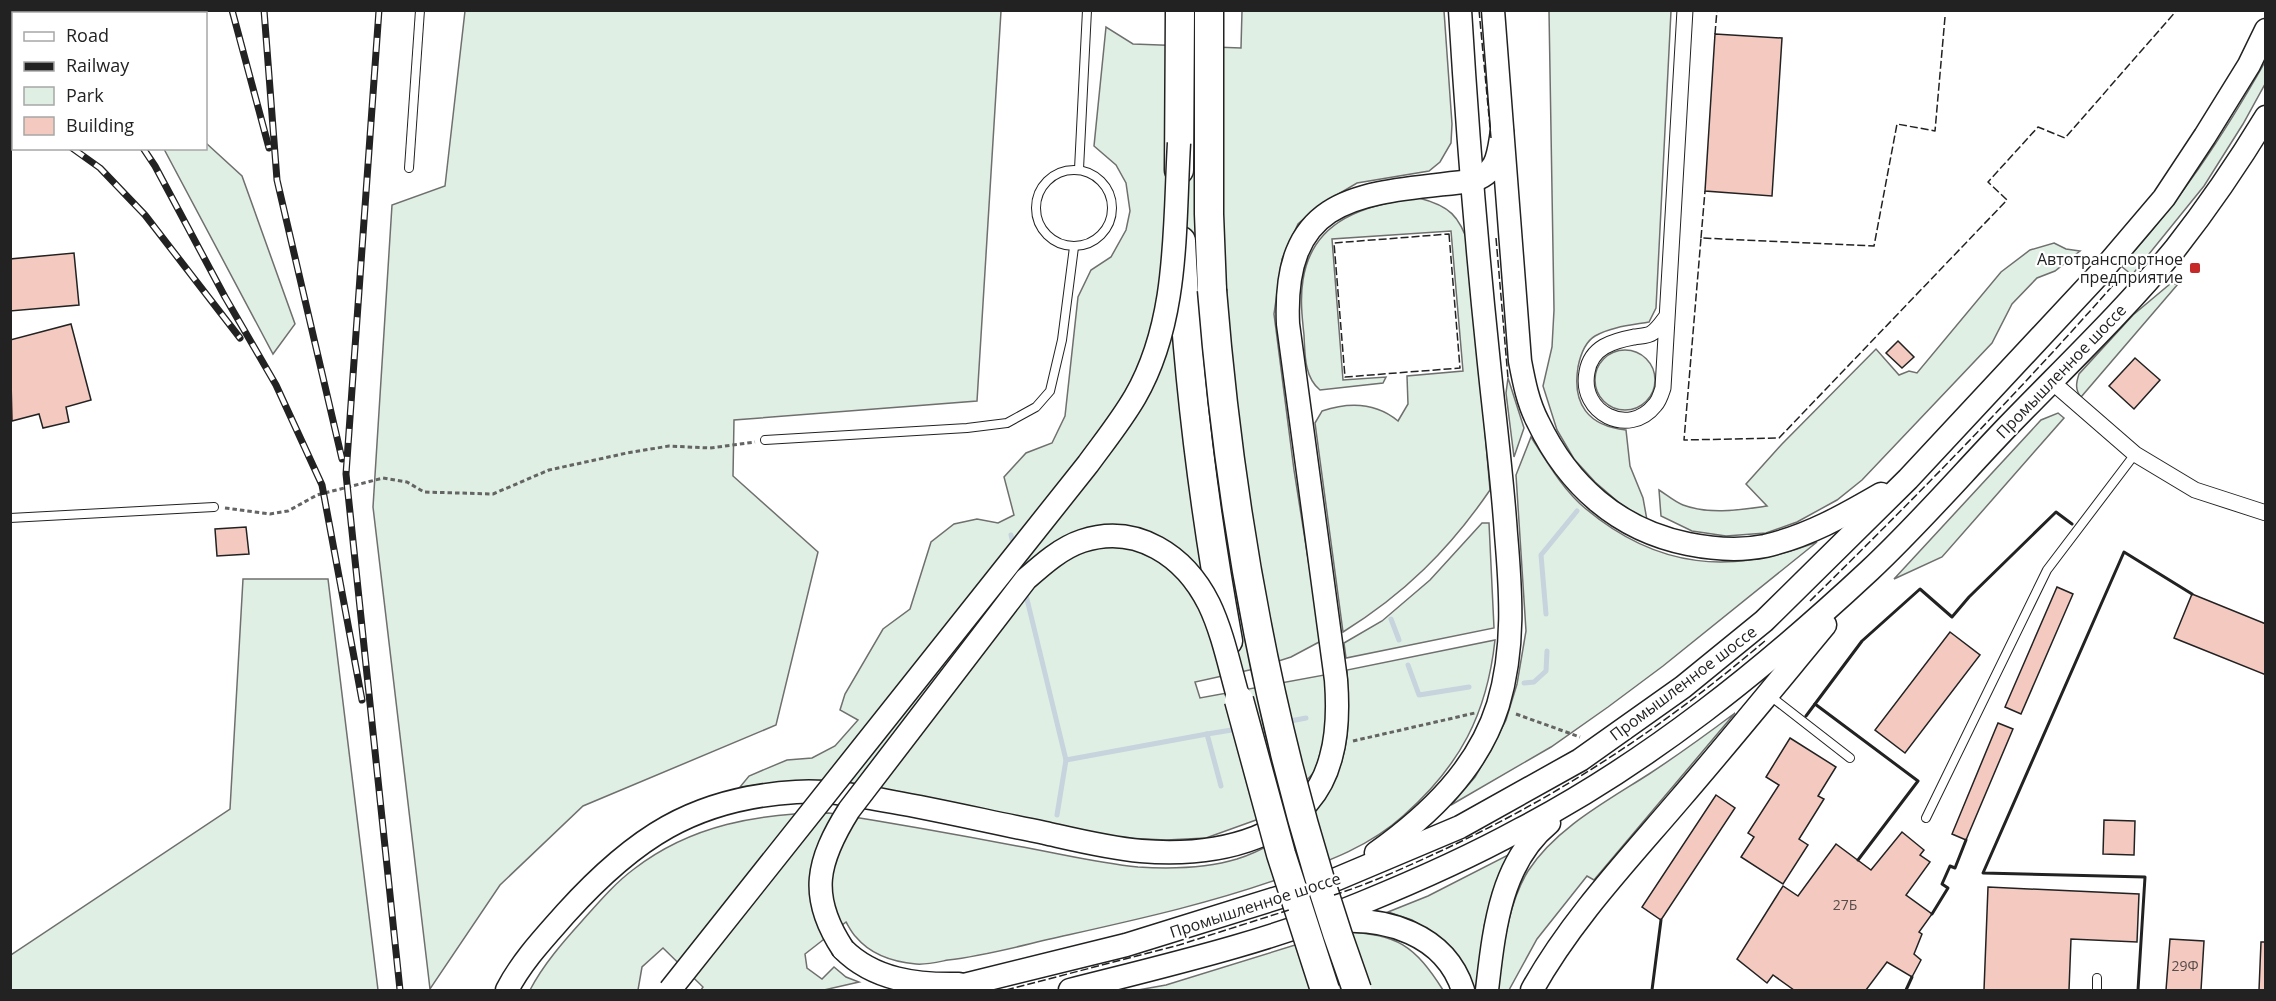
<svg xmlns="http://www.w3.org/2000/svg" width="2276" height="1001" viewBox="0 0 2276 1001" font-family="'Open Sans',sans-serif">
<rect width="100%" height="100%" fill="#fff"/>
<g fill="#e0efe3" stroke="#6f6f6f" stroke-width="1.5">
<polygon points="465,11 1001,11 977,401 734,420 733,476 818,552 776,725 583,806 500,885 430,989 373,507 392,205 445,186"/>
<polygon points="1242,11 1444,11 1452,124 1451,143 1440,162 1429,171 1357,183 1318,206 1298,224 1282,259 1274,314 1294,470 1321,641 1291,657 1254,669 1195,682 1200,698 1324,675 1327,691 1327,718 1323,744 1315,771 1285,805 1256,820 1206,838 1166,840 1125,838 794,781 740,787 749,776 787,760 812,758 835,746 858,720 840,710 845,694 883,629 910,609 931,542 954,524 977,519 998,523 1014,515 1004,477 1026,453 1052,443 1065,416 1078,297 1091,270 1111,257 1126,230 1130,211 1126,183 1116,165 1094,146 1106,27 1133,44 1241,48"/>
<path d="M1549 11H1671L1656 308 1649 322C1632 325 1610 327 1595 336 1585 342 1580 357 1578 367 1572 404 1588 426 1626 430L1630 466 1643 498 1647 520 1624 507 1595 482 1574 459 1557 430 1543 386 1552 347 1554 310Z"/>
<path d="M2265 62V84L2243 124 2204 186 2132 275 2121 266C2179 203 2223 136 2265 62Z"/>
<polygon points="206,143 242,176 295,324 273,354 164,149 206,148"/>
<path d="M1419 198C1450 206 1459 216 1469 245L1490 490C1449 550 1404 594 1343 632L1315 423 1322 411C1349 402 1375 402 1398 421L1408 404 1407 376 1463 371 1451 231 1332 239 1343 380 1386 377 1383 383 1320 390C1304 377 1305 354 1304 335 1302 317 1300 298 1303 280 1312 219 1367 204 1419 198Z"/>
<path d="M2054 243 2066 249 2080 251 2055 271 2037 278 2012 304 1992 343 1862 480 1837 500 1797 522 1766 533 1726 536 1692 531 1661 516 1659 490C1667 495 1675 502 1683 505 1710 515 1739 510 1767 506L1746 484 1782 444 1876 349 1899 375 1909 371 1917 373 2001 272 2030 250Z"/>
<path d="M2170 284H2178L2081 397C2075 390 2076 383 2079 374L2133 315Z"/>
<circle cx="1625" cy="380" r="30"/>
<polygon points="1508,378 1524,428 1514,457 1506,393"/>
<polygon points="2058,413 2064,418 1942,557 1894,579 2041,420"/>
<path d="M1531 437C1547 462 1563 490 1586 509 1658 569 1731 575 1817 542L1663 666 1608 707 1551 747 1451 805 1475 777 1492 748 1506 720 1517 684 1526 631 1516 475Z"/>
<polygon points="1482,523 1489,523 1494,628 1346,658 1344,643 1382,621 1430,580"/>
<polygon points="243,579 328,579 378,990 11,990 11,955 230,809"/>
<path d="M1495 640C1487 714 1460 766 1403 816 1370 846 1329 861 1287 876 1210 904 1130 921 1050 939 1016 947 983 956 948 960 938 962 926 965 916 964 894 962 871 955 856 937 852 933 849 927 846 922L805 954 807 968 822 979 834 967 846 977 859 982 824 990H701L703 987 663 948 642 967 638 990H530C543 965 563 942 582 921 598 903 615 883 634 869 691 825 759 813 829 813 892 823 954 834 1017 846 1057 853 1097 863 1138 867 1169 869 1207 868 1237 859 1283 844 1328 807 1342 760 1351 732 1348 699 1347 670Z"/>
<path d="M1735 713 1594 880 1587 876 1537 939 1509 990H1497C1503 952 1507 905 1528 871 1556 828 1607 801 1649 774 1678 755 1707 734 1735 713Z"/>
<polygon points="1508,855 1493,891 1484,927 1478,990 1472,990 1430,931 1412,920 1388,912 1428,896"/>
<path d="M1343 932C1397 933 1415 946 1443 990H1138L1166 985 1321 937Z"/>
</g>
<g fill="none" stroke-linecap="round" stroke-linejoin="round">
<g stroke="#c7d3dd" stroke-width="5">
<polyline points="1011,535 1014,547"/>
<polyline points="1025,591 1066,760 1057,815"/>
<polyline points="1546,614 1541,555 1577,511"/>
<polyline points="1391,619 1399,640"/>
<polyline points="1408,665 1419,695 1469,687"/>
<polyline points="1524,683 1534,682 1546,671 1547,651"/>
<polyline points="1285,722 1306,718"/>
<polyline points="1207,734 1238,729"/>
<polyline points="1066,760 1207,734 1221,786"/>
</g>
</g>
<g fill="#f3c9c0" stroke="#222" stroke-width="1.5">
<polygon points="1715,34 1782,38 1772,196 1705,191"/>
<polygon points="74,253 79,305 10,311 10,259"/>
<polygon points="71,324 91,400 66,407 69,422 43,428 39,414 12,421 10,340"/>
<polygon points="1898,341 1914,357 1902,368 1886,353"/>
<polygon points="2135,358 2160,380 2134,409 2109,386"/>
<polygon points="246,527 249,554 217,556 215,529"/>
<polygon points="2057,587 2073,594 2021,714 2005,707"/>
<polygon points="2192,594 2266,624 2266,675 2174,638"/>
<polygon points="1950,632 1980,655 1905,753 1875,730"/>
<polygon points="1998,723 2013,729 1966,840 1952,834"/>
<polygon points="1790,738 1836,767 1818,796 1824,799 1799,839 1808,845 1783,884 1741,857 1754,837 1748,833 1779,785 1766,777"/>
<polygon points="1716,795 1735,808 1661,920 1642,907"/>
<polygon points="2104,820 2135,821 2134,855 2103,854"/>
<polygon points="1902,832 1924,850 1920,855 1930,862 1906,895 1932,914 1919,932 1922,934 1914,954 1921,960 1912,977 1887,962 1866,990 1794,990 1773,975 1767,983 1737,959 1783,886 1798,896 1836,844 1871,870"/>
<polygon points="1988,887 2139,894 2137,942 2071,939 2069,990 1984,990"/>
<polygon points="2170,939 2204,941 2201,990 2166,990"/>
<polygon points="2261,942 2266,942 2266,990 2259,990"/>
</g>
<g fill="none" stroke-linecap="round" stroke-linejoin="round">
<g stroke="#222" stroke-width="10">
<g id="lane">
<polyline points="409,168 420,10"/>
<polyline points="1079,169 1087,10"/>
<circle cx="1074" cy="208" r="38"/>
<polyline points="765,440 967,428 1007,423 1036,407 1050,391 1062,340 1074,247"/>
<polyline points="10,518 214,507"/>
<polyline points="1769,695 1850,758"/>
<polyline points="1926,818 2047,570 2135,454"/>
<polyline points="2097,990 2097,978"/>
</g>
</g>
<g stroke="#222" stroke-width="17">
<g id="street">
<path d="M1667 316C1663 321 1658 329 1652 333 1648 336 1640 336 1634 337 1613 341 1591 347 1587 372 1579 413 1629 438 1655 405 1659 401 1661 394 1663 388L1685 10"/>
<polyline points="2051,381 2135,454 2195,490 2266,513"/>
</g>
</g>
<g stroke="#222" stroke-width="25">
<g id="secondary">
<path d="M1493 10 1520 361C1524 382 1528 403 1538 422 1568 485 1618 530 1688 544 1713 549 1740 551 1765 546 1808 536 1843 516 1881 494"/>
<path d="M1376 853C1429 815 1478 769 1498 705 1515 648 1511 592 1506 534 1502 474 1494 414 1488 354 1476 240 1467 125 1460 10"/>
<path d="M1331 922C1385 916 1445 934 1463 990"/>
<path d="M843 949C874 980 917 985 959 984"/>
<path d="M507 990C522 961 544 938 566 913 633 839 693 798 796 792 828 790 861 796 893 802 944 811 994 823 1045 833 1076 840 1108 848 1141 851 1215 857 1310 840 1331 757 1338 732 1338 706 1336 680L1288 324C1282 189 1367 194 1471 181 1498 173 1498 156 1502 131"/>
<polyline points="944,990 1126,945 1332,881 1460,827 1580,760 1683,687 1764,621 1908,479 2102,271 2164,198 2205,136 2249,65 2266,30"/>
<path d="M1070 990C1168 965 1268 942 1362 903 1416 881 1470 857 1521 829 1649 762 1765 668 1870 570 1918 525 1962 474 2007 427 2064 368 2123 312 2175 249 2208 207 2238 163 2266 117"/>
<path d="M1487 990C1494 931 1500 863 1549 823"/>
<path d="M1532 990C1571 920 1627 861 1679 800 1729 742 1777 683 1825 625"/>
</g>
</g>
<g stroke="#222" stroke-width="31">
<g id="highway">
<polyline points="1209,10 1209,214 1212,290"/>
<polyline points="1179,170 1180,10"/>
<path d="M1181 241C1187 376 1204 508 1228 641"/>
</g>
</g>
<g stroke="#646464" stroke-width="3" stroke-dasharray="4.5 3" stroke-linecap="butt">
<polyline points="225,508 270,514 288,511 317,495 383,478 407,482 424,492 493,494 549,470 627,453 669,446 710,448 755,442"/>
<polyline points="1516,714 1580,737"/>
<polyline points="1353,741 1475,713"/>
</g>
<use href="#lane" stroke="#fff" stroke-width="8"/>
<use href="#street" stroke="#fff" stroke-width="15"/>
<use href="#secondary" stroke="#fff" stroke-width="22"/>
<use href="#highway" stroke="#fff" stroke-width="28"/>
<g stroke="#222" stroke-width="7">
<g id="rail">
<polyline points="49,10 51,14"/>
<polyline points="232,10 269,148"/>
<polyline points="264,10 277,180 342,459"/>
<polyline points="379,10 346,474 400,990"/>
<polyline points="10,116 14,118"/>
<polyline points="72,148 100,168 145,215 240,338"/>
<polyline points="143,148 155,166 225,297 276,385 322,485 362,700"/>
</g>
</g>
<use href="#rail" stroke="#fff" stroke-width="4.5" stroke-dasharray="14" stroke-linecap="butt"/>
<g stroke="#222" stroke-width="25" stroke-linecap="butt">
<g id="secondary-bridge">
<path d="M843 949C808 896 817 861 849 810L1026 579C1043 564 1061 548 1082 541 1137 523 1185 556 1209 604 1223 633 1230 669 1239 700"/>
<path d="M670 990 1088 464C1104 442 1121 421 1135 397 1179 321 1174 228 1179 143"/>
</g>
</g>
<g stroke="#222" stroke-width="31" stroke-linecap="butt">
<g id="highway-bridge">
<path d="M1212 290C1231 528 1275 766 1357 990"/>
<polyline points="1239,700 1281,854 1325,990"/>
</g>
</g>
<use href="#secondary-bridge" stroke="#fff" stroke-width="22"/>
<use href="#highway-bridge" stroke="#fff" stroke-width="28"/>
<g stroke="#222" stroke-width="1.5" stroke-dasharray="8 3" stroke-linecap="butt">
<polyline points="1479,10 1491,138"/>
<polyline points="1945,17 1935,131 1897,124 1874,246 1701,238 1684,440 1779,438 2007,200 1988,182 2038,127 2065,138 2177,10"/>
<polyline points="1715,34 1717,10"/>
<polygon points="1449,234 1460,368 1345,377 1334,243"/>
<polyline points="1496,238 1508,378"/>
<polyline points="1701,238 1705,191"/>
<path d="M1810 601C1917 496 2023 388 2122 275"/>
<path d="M1334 895C1372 883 1408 866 1443 850 1563 794 1665 726 1766 640"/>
<polyline points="1006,990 1179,945 1289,910"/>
</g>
<g stroke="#222" stroke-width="3">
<polyline points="1815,704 1918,781 1858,860"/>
<polyline points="1806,716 1862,641 1920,589 1952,617 1969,597 2056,512 2072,524"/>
<polyline points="1932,914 1948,888 1942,884 1950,866 1955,868 1966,840"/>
<polyline points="1652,990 1661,920"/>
<polyline points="1906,990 1912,977"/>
<polyline points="2138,990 2145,877 1983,873 2124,552 2192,594"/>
</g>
</g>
<rect fill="#c62828" stroke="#fff" stroke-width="2" x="2189" y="262" width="12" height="12" rx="3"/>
<g text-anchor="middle" stroke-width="4.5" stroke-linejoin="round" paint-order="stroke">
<g font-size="14" fill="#564c4a">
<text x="1845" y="910">27Б</text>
<text x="2185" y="971">29Ф</text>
</g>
<g font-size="16" fill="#222" stroke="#fff" text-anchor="end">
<text x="2183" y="265">Автотранспортное<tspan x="2183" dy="18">предприятие</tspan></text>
</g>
<g font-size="16" fill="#222" stroke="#fff">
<text transform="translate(2061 371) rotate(-46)" y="6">Промышленное шоссе</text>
<text transform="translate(1683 683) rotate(-37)" y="6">Промышленное шоссе</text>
<text transform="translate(1255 905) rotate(-18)" y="6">Промышленное шоссе</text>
</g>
</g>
<rect width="2276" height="1001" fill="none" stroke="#222222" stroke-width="24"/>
<rect x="12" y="12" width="195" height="138" fill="#ffffff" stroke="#a7a7a7" stroke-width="1.5"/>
<rect x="24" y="32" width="30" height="9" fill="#ffffff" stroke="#a7a7a7" stroke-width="1.5"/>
<text x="66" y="42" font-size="18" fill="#222222">Road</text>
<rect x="24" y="62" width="30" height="9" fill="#222222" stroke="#a7a7a7" stroke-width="1.5"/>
<text x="66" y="72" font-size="18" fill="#222222">Railway</text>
<rect x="24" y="87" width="30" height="18" fill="#e0efe3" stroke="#a7a7a7" stroke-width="1.5"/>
<text x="66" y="102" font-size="18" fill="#222222">Park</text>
<rect x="24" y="117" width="30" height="18" fill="#f3c9c0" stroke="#a7a7a7" stroke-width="1.5"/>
<text x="66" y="132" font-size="18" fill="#222222">Building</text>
</svg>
